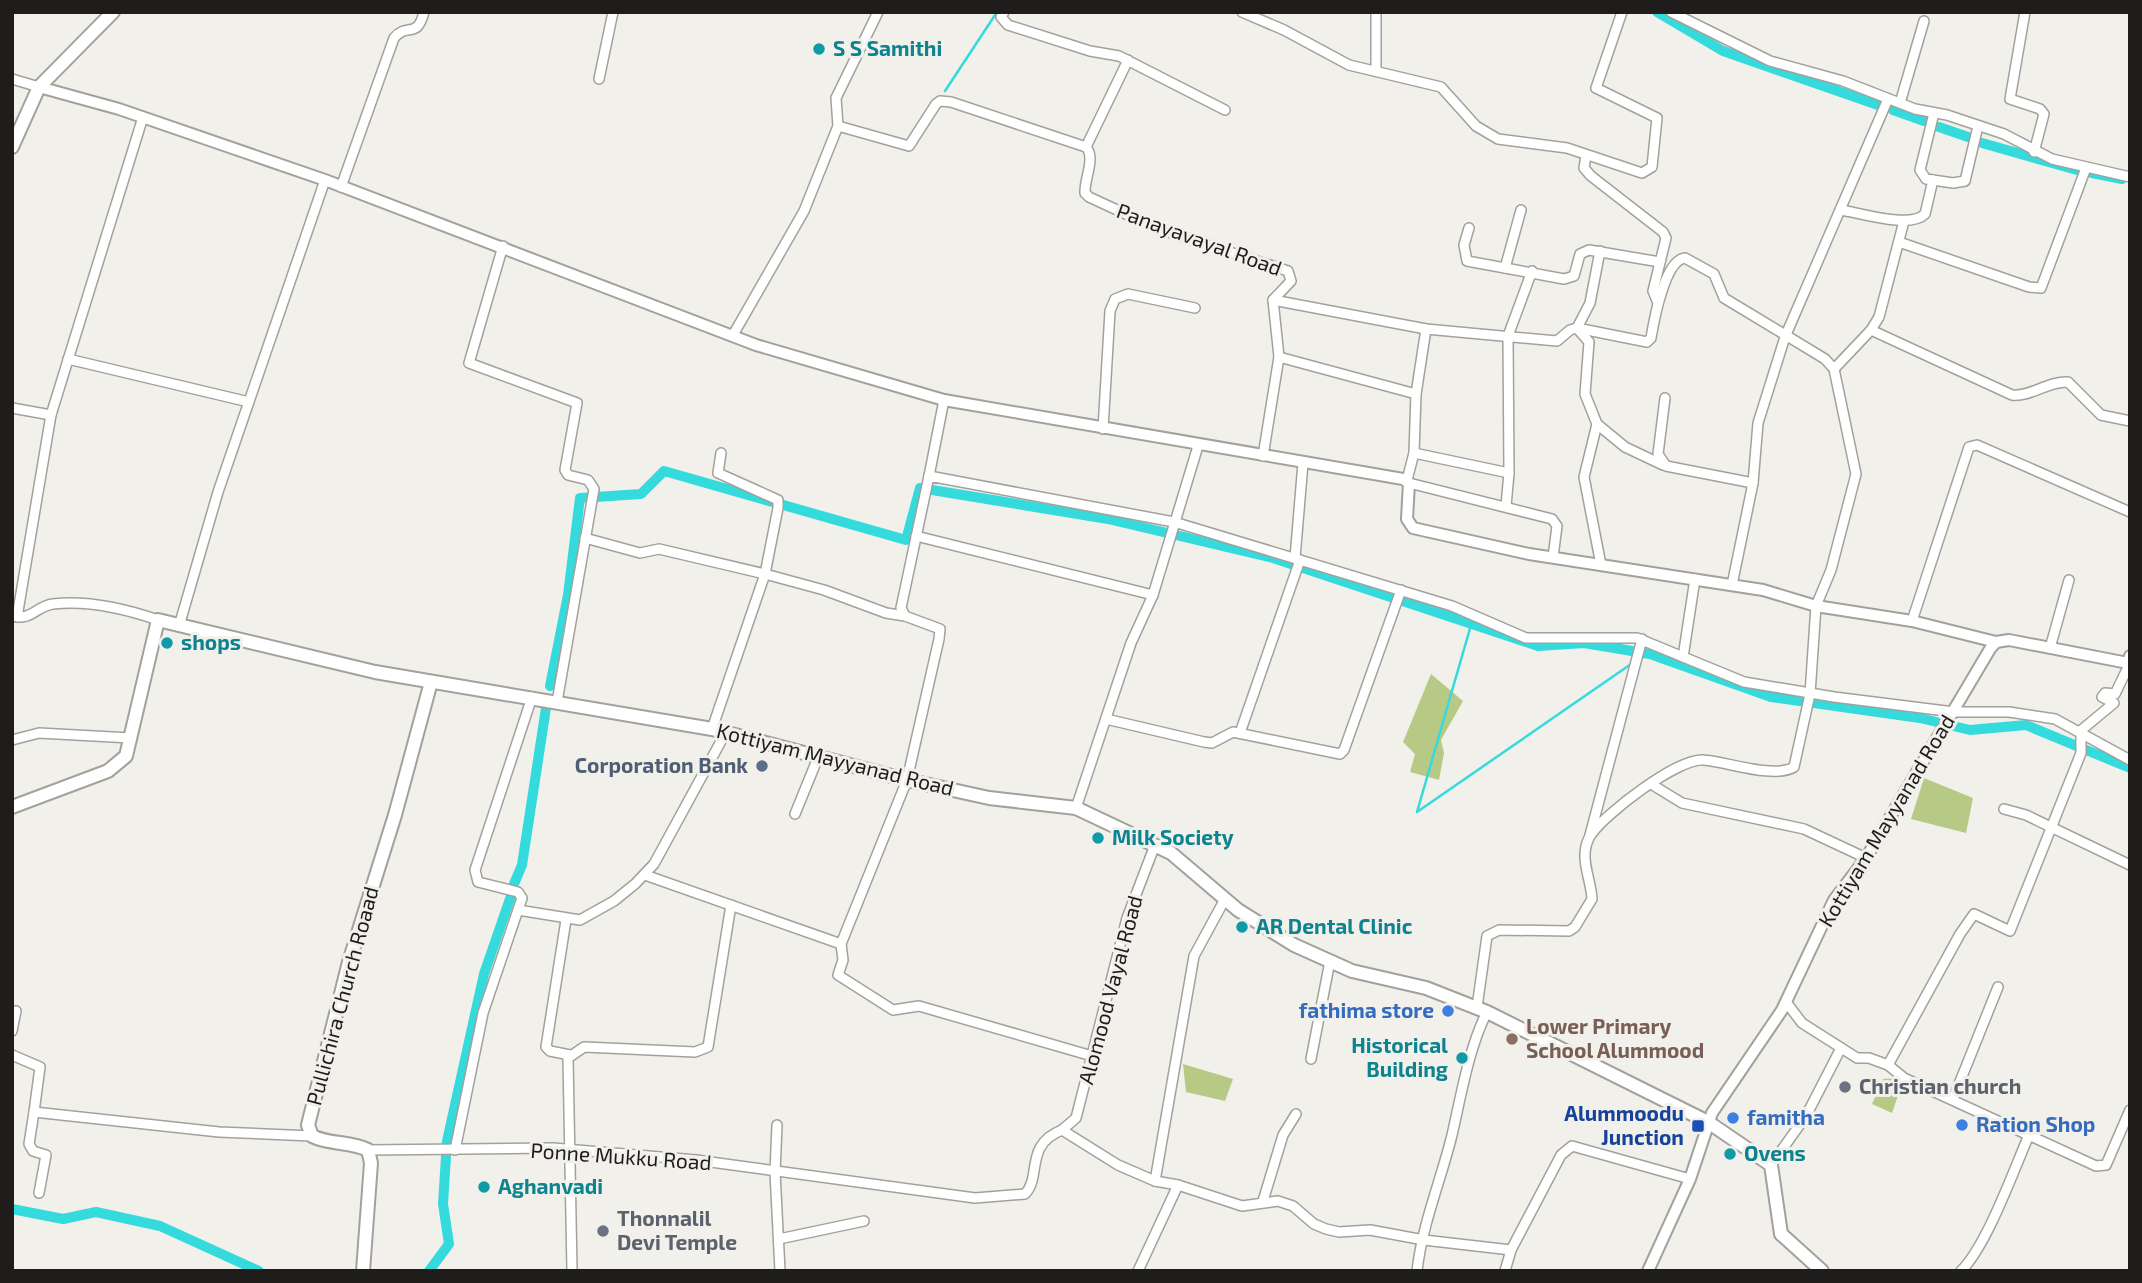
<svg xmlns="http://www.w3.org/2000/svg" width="2142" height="1283" viewBox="0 0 2142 1283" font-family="'Exo 2',sans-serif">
<rect width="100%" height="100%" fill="#f2f0eb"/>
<g fill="#b6ca86">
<polygon points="1431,674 1463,701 1441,740 1444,753 1439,780 1410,772 1415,754 1403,742"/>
<polygon points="1924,778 1973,798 1966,833 1911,819"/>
<polygon points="1183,1064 1233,1079 1225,1101 1186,1092"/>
<polygon points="1904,1078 1892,1113 1872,1104 1883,1079"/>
</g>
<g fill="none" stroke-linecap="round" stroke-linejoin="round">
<g stroke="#34dadc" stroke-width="2.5">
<polyline points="945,91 997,12"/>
<polyline points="1471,625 1417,812 1634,662"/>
<polyline points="1640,659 1650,654"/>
</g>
<g stroke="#34dadc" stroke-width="10">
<polyline points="1657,12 1723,51 1878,105"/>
<polyline points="1893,110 1924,121"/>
<polyline points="1939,127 1968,137"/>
<polyline points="1982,143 2077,170"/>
<polyline points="2092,173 2122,179"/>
<polyline points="550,686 568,595 580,498 641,494 664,471 906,540 920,488 1108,519 1273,558 1538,646 1584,643 1650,654 1771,697 1920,718 1970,730 2026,725 2130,768"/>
<polyline points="514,884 522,865 546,708"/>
<polyline points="12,1209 63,1219 96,1212 160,1226 259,1271"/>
<polyline points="429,1271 449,1244 443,1204 447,1141 484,974 511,896"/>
</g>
<g stroke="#a2a19b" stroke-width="12">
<g id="minor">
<polyline points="1004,12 1001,17 1008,25 1090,51 1119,56 1225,110"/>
<polyline points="1242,12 1284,30 1349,65 1441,87 1476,126 1498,139 1567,148 1642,173 1652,167 1657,118 1596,88 1622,12"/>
<polyline points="1671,12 1770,61 1843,81 1915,109 1947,115 2004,134 2052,159 2130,177"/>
<polyline points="2025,12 2010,99 2040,109 2044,114 2034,152"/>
<polyline points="1376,70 1376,12"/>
<polyline points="12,79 39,87"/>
<polyline points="599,79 613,12"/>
<polyline points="1900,103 1924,21"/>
<polyline points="1934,113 1920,170 1926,179 1953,183 1965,181 1978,126"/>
<path d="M838 126 909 146 936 104 940 101 951 102 1086 147C1096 158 1084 179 1085 193L1089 197 1156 228 1288 271 1291 281 1273 300 1279 357 1263 456"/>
<polyline points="1086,147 1128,60"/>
<polyline points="1586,156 1584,168 1591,176 1663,232 1666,238 1653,291 1658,303"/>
<path d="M341 187 394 38C407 22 417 40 424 12"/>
<path d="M1841 210C1861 213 1910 229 1925 214L1933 180"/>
<polyline points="1469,228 1464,245 1467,261 1564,279 1574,276 1580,254 1589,250 1660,262"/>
<polyline points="1899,242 2029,287 2041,288 2086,168"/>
<polyline points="503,246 469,363 577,403 565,470 568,475 588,480 594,489 557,702"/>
<polyline points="1600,251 1590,303 1577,328 1589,342 1585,394 1597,424 1584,477 1601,565"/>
<polyline points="1505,268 1521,210"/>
<path d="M1273 300 1426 329 1557 341 1570 330 1577 328 1647 342 1651 338C1654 320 1665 260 1685 258L1714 274 1724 298 1825 359 1834 369 1856 474 1831 570 1816 606 1810 694 1794 767C1774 779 1728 762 1704 760 1679 757 1604 814 1590 836 1578 857 1591 878 1592 899L1575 927 1569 931 1499 930 1487 936 1477 1007"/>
<path d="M1871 330 2012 395C2031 397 2048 381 2068 382L2101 415 2130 421"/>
<polyline points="733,335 804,211 838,126 836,98 878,12"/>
<polyline points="1279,357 1416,394"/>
<polyline points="68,359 249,402"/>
<polyline points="1834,369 1871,330 1879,317 1904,221"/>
<polyline points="1665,398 1658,454 1666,466 1753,483"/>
<polyline points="12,408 51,415"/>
<polyline points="1597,424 1625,447 1663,465"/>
<polyline points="1103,429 1110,311 1115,299 1128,294 1195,308"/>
<polyline points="1414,453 1509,473"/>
<polyline points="929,476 944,400"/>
<polyline points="1407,480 1414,453 1416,394 1426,329"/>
<polyline points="1409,483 1552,519 1557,526 1553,557"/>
<polyline points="1506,506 1509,473 1508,336 1532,271"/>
<polyline points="916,536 1153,595"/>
<polyline points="585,538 640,553 659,549 765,574 824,590 886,613 905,616"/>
<polyline points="1295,558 1303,463"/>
<polyline points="1732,585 1753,483 1758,423 1785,337 1888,99"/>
<path d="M12 616C32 621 36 606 53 604 87 600 126 609 158 620"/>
<polyline points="17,617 51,415 143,117"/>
<polyline points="1912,621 1969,447 1977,445 2130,512"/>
<polyline points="179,626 218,492 325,180"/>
<polyline points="2050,648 2069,580"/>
<polyline points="1683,657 1695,579"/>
<polyline points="1106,719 1204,742 1212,743 1233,732 1340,754 1344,750 1401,590"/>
<polyline points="712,729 765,574 778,508 778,500 718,473 721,453"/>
<polyline points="2079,732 2114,703 2102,697 2105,693 2115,694 2130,663"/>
<polyline points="1240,733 1300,560"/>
<polyline points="12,740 39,733 131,738"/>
<polyline points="1651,784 1682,803 1804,829 1866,858"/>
<polyline points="1076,808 1131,643 1153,595 1198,446"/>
<polyline points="2004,809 2026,815 2130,865"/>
<polyline points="795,814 819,755"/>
<polyline points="1590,835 1642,639"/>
<polyline points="645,875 841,944 843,960 838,975 893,1010 919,1006 1092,1056"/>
<polyline points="518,910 580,920 614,901 635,884 654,864 726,732"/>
<polyline points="566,920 546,1047 550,1051 570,1055"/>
<polyline points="841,944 907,780 939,639 940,629 905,616 901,608 929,476 1174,522 1452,606 1526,638 1637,638 1744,682 1834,697 1954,712 2009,712 2055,719 2130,760"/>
<polyline points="1786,1002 1802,1023 1857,1058 1869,1058 1888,1065 1904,1078 2096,1166 2106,1165 2130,1110"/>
<polyline points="12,1031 16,1011"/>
<polyline points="12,1055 40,1067 34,1112 219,1132 312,1136"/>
<polyline points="1311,1059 1330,961"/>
<polyline points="1888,1065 1960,934 1974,914 2010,931 2081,753 2081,733"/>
<polyline points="1953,1099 1998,987"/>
<polyline points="34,1112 29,1144 33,1151 46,1155 39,1193"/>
<polyline points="777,1125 775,1172 780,1271"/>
<polyline points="1062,1130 1076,1118 1127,918 1155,845"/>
<path d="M368 1150 553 1148 696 1160 975 1198 1025 1194C1042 1176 1024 1145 1062 1130L1118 1165 1155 1181 1178 1185 1242 1206 1278 1201 1293 1206 1314 1224 1326 1229 1339 1232 1370 1230 1424 1240 1511 1250 1505 1271"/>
<polyline points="455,1150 483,1013 522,898 518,892 478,882 475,870 532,697"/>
<polyline points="1771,1165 1806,1116 1841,1048"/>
<polyline points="1155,1181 1194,956 1225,899"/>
<polyline points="1263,1201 1283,1135 1296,1114"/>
<polyline points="779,1239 864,1221"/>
<polyline points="1511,1250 1561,1155 1572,1146 1690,1179"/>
<polyline points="572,1271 568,1058 584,1047 695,1052 708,1047 731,905"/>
<polyline points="1138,1271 1178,1185"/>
<path d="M1417 1271C1422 1225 1441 1180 1452 1135 1461 1096 1469 1047 1487 1012"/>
<path d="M1961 1271C1987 1245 2013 1172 2029 1135"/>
</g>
</g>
<g stroke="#a2a19b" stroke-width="14">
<g id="tertiary">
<polyline points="39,87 119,109 325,180 756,345 944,400 1403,479 1409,483 1407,519 1413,528 1529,554 1763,590 1816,606 1912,621 1996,642"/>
<polyline points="1648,1271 1690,1179 1712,1113 1782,1010 1834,900 1866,858 1990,649 1996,642 2009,640 2128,663 2130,656"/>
</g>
</g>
<g stroke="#a2a19b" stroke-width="16">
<g id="secondary">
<polyline points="12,147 39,87 113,12"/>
<polyline points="12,807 108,771 126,756 158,620 375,672 712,729 907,780 989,798 1076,808 1171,853 1238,910 1294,945 1352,971 1426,988 1487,1012 1708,1122 1771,1165 1781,1234 1822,1271"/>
<path d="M363 1271 371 1163 368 1150C350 1141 330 1145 312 1136L308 1125 349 962 395 815 431 682"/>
</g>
</g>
<use href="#minor" stroke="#fff" stroke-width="9"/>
<use href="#tertiary" stroke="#fff" stroke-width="10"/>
<use href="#secondary" stroke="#fff" stroke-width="12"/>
</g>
<g fill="#0f9aa8" stroke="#f2f0eb" stroke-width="2.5">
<circle cx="819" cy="49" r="7"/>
<circle cx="167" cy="643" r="7"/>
<circle cx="1098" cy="838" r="7"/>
<circle cx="1242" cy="927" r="7"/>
<circle cx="1462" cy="1058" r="7"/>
<circle cx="1730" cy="1154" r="7"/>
<circle cx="484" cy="1187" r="7"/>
</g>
<circle fill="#5c6f8a" stroke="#f2f0eb" stroke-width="2.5" cx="762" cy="766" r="7"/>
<g fill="#3f7fe0" stroke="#f2f0eb" stroke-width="2.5">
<circle cx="1448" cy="1011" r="7"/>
<circle cx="1733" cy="1118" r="7"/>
<circle cx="1962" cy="1125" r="7"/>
</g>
<circle fill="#8d6e63" stroke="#f2f0eb" stroke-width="2.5" cx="1512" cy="1039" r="7"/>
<g fill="#6b7280" stroke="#f2f0eb" stroke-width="2.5">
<circle cx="1845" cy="1087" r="7"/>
<circle cx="603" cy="1231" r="7"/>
</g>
<rect fill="#1a4fb4" stroke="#f2f0eb" stroke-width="2.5" x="1691" y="1119" width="14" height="14" rx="3.5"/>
<g text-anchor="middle" stroke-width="6" stroke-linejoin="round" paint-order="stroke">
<g font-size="21" font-weight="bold" fill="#0d838f" stroke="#f2f0eb" text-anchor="start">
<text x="833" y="56">S S Samithi</text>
<text x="181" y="650">shops</text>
<text x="1112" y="845">Milk Society</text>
<text x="1256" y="934">AR Dental Clinic</text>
<text x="1448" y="1053" text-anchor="end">Historical<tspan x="1448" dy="24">Building</tspan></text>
<text x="1744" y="1161">Ovens</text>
<text x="498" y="1194">Aghanvadi</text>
</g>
<g font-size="21" fill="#1e1d1c" stroke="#f2f0eb">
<text transform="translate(1199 240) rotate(20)" y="7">Panayavayal Road</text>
<text transform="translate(835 760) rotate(14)" y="7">Kottiyam Mayyanad Road</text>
<text transform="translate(1887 821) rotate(-59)" y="7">Kottiyam Mayyanad Road</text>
<text transform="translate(1111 990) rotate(-75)" y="7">Alomood Vayal Road</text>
<text transform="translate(343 996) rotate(-75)" y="7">Pullichira Church Roaad</text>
<text transform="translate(621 1157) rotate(4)" y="7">Ponne Mukku Road</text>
</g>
<g font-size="21" font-weight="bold" fill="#4e5e75" stroke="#f2f0eb" text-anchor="end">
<text x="748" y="773">Corporation Bank</text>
</g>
<g font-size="21" font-weight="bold" fill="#366cbe" stroke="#f2f0eb" text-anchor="start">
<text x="1434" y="1018" text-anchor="end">fathima store</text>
<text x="1747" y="1125">famitha</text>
<text x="1976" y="1132">Ration Shop</text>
</g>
<g font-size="21" font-weight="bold" fill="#785e54" stroke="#f2f0eb" text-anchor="start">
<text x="1526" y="1034">Lower Primary<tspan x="1526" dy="24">School Alummood</tspan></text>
</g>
<g font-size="21" font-weight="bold" fill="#5b616d" stroke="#f2f0eb" text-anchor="start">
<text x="1859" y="1094">Christian church</text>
<text x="617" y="1226">Thonnalil<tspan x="617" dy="24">Devi Temple</tspan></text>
</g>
<g font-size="21" font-weight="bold" fill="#164399" stroke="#f2f0eb" text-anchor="end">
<text x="1684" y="1121">Alummoodu<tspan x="1684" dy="24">Junction</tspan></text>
</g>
</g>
<rect width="2142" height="1283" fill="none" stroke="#1e1d1c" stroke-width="28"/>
</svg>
